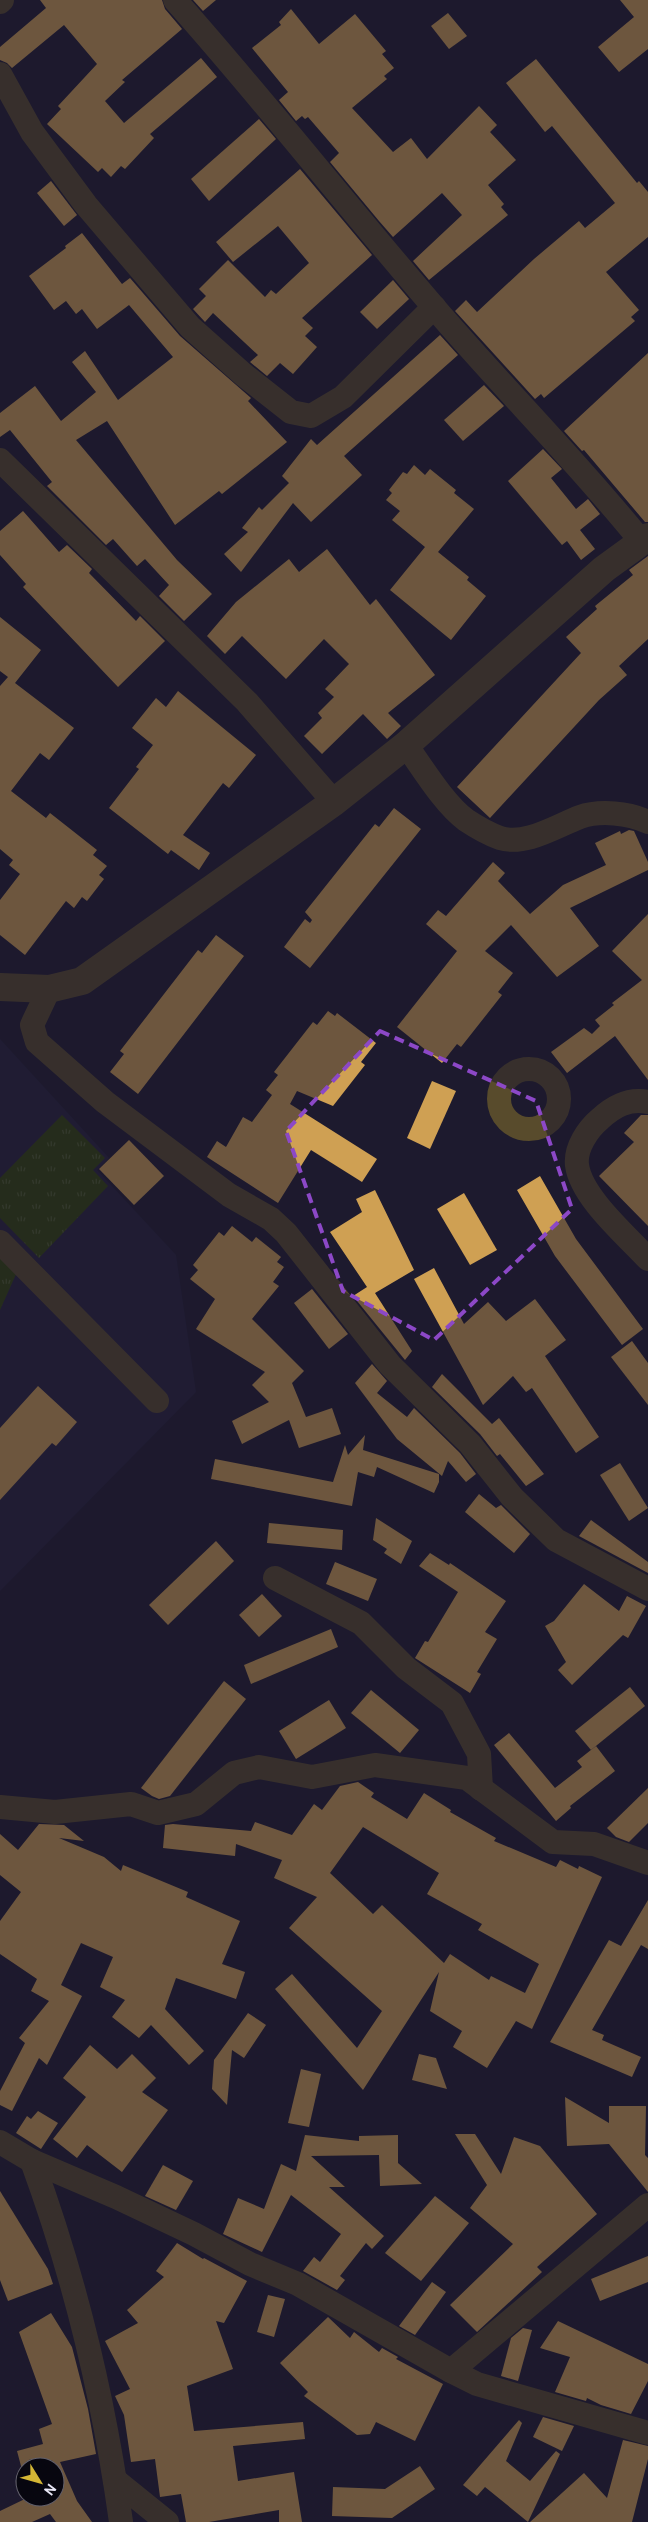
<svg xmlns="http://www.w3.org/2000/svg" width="648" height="2522" viewBox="0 0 648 2522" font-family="Cabin,sans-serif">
<defs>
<pattern id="grass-tufts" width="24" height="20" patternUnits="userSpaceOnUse" patternTransform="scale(1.25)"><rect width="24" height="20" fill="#304407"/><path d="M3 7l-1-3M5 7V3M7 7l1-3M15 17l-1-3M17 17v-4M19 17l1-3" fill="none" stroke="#4e5f2c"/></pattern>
</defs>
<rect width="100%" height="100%" fill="#1d1a2e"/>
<polygon fill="#24203b" points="0,1039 109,1158 97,1170 176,1255 196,1392 0,1591"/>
<g fill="url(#grass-tufts)">
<polygon points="62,1115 105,1158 93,1170 108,1186 39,1258 0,1218 0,1178"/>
<polygon points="0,1255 17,1272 0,1310"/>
</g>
<g fill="#cfa053" fill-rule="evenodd">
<polygon points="40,0 162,0 165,9 182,29 122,80 125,82 105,101 124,123 201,58 217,77 150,134 154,138 125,169 121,166 111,177 102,168 98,172 47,124 61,109 58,106 97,64 64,25 12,68 7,63 0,60 0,47 46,8"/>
<polygon points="193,0 216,0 203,11"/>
<polygon points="620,0 648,0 648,49 619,72 598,47 634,17"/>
<polygon points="291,9 319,44 355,14 386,51 382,54 394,68 384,76 387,79 352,108 393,152 411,138 427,159 479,106 497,125 490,132 516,160 488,185 504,204 501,207 508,215 429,280 413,261 462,215 442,193 393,237 379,221 330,162 339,153 308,117 305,119 302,116 296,121 279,100 288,92 252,48 281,25 279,22"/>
<polygon points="448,13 467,36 449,49 431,26"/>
<polygon points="536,59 637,183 639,181 648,192 648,237 606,272 639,310 631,317 635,321 544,398 541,394 535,399 455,311 466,300 477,312 534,259 579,221 585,228 615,203 552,126 545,132 506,83"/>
<polygon points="259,119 276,139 209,201 191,179"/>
<polygon points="300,169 372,255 302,318 313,328 305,336 317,347 293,374 280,363 267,376 250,362 258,355 213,313 205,322 193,309 206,296 199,289 228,260 265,297 271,290 276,294 309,263 278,226 233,262 216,242"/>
<polygon points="51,181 77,215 64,226 37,193"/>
<polygon points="82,233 122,284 130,278 180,336 251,398 248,401 287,442 222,494 219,491 175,525 107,421 76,440 177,560 212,594 184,621 159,596 169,585 145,559 137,566 113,539 106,545 47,486 52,482 10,430 0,437 0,413 35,386 61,421 96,392 72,362 85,351 118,400 173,357 129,305 97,329 82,309 76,314 66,301 54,310 29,276 66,248 65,246"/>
<polygon points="393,280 409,299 377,329 360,312"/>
<polygon points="440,335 458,355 344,456 362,475 311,522 293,503 241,572 224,554 248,532 242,528 259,507 262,510 289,483 282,476 311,439 317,445"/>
<polygon points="648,353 648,522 645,522 584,450 582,451 564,431"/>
<polygon points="484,385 504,406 463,441 444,420"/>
<polygon points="543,449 562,469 551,478 576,509 588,499 600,514 580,530 595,549 581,560 567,541 562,545 508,481"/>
<polygon points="414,465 425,475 430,469 456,490 454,493 474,509 438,552 469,577 467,580 486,596 451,640 390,590 425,547 392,520 400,511 386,500 392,493 389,490 403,472 407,474"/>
<polygon points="23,511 59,552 67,545 92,569 89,573 136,621 140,616 165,641 118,687 23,587 26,584 0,555 0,531"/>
<polygon points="327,549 370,605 376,599 435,675 388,713 401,726 387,739 363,714 322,754 304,736 322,718 318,713 334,697 325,689 349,664 324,639 286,679 242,636 225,654 207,636 236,602 289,559 299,572"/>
<polygon points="648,556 648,639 619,666 627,675 599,700 490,818 457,787 581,653 566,637 597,609 595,606 633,575 629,570"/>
<polygon points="0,617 41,650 15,683 74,728 49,760 40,753 11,791 46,818 50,813 97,850 93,855 107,866 99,875 104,879 87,901 82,897 74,908 66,901 25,955 0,935 0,900 20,874 9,865 13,860 0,849 0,686 8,677 0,671"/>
<polygon points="178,691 256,755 229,788 223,783 183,835 210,853 199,870 171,850 168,854 109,808 139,769 136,767 153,745 132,728 156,698 166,707"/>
<polygon points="394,808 421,829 310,968 284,947 305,919 310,923 312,920 305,912 375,824 379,827"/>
<polygon points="629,830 634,831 648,862 648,870 570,908 599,946 557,977 511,925 485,951 513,973 498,992 502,995 461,1047 457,1044 442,1063 397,1027 457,951 426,924 438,910 446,916 493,862 505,873 498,881 530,914 563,885 606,865 595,843 620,831 621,834"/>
<polygon points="648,914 648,1080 615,1036 567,1073 551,1052 584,1028 592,1034 600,1026 595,1020 614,1005 612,1003 642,980 612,951"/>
<polygon points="216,935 244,956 138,1094 110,1072 124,1054 120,1051 198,950 202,953"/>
<polygon points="328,1011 335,1016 337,1013 376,1043 361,1062 365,1065 333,1106 297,1091 290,1104 377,1159 362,1182 311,1150 278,1203 207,1157 217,1141 226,1147 243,1117 252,1122 272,1095 266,1090 278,1075 274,1072 313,1022 317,1025"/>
<polygon points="432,1081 456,1091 430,1149 407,1138"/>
<polygon points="641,1115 648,1115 648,1226 599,1176 634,1142 624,1133"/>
<polygon points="129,1140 164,1176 134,1205 99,1169"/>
<polygon points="540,1176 576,1239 643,1329 622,1345 555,1256 517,1190"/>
<polygon points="375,1190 414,1270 375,1293 412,1351 405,1360 353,1296 367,1287 330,1232 362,1212 356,1199"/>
<polygon points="464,1193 497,1250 470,1265 437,1209"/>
<polygon points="232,1226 252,1242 256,1237 281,1257 277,1262 284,1267 273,1282 279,1286 252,1319 304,1371 292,1383 306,1417 332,1408 341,1434 299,1448 289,1420 242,1444 232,1421 269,1402 252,1385 265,1372 196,1329 215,1299 190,1279 198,1270 193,1265 219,1232 224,1236"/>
<polygon points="434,1268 464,1324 488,1302 506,1321 535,1299 566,1340 545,1356 599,1437 576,1453 532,1388 526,1392 513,1376 483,1405 414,1279"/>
<polygon points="312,1289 348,1334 329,1349 294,1303"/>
<polygon points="632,1341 648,1363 648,1405 611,1357"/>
<polygon points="372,1364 387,1381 377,1393 407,1417 414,1408 460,1453 476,1474 466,1482 448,1461 442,1476 397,1439 355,1383"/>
<polygon points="442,1374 492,1424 499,1418 544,1474 526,1486 500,1454 497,1456 480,1434 432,1387"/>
<polygon points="38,1386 77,1422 56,1446 52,1443 0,1500 0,1428"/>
<polygon points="365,1435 363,1450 439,1474 439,1482 434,1493 377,1467 374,1477 358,1472 352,1506 211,1479 215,1459 333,1482 345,1445 348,1455"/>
<polygon points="620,1463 648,1508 629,1521 600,1475"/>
<polygon points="479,1494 496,1508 501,1505 530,1534 514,1553 465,1512"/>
<polygon points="376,1518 412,1541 401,1564 384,1553 387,1549 373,1540"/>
<polygon points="591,1520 648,1562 648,1573 579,1536"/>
<polygon points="269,1523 343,1530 342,1550 267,1543"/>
<polygon points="216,1541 234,1561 168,1625 149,1605"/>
<polygon points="430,1553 449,1565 450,1563 506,1601 485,1632 497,1639 477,1672 481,1674 470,1693 415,1658 425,1641 428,1642 458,1592 419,1566"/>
<polygon points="335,1562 377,1579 368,1601 326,1584"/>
<polygon points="584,1584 619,1611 627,1596 646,1606 628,1638 623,1635 572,1685 558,1670 566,1662 545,1626 554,1621"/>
<polygon points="262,1594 282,1616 259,1637 239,1615"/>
<polygon points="331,1629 338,1647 251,1684 244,1665"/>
<polygon points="224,1681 246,1699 170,1796 159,1799 152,1796 141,1788"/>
<polygon points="630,1687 645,1706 591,1750 575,1731"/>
<polygon points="371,1690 419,1730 400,1753 351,1713"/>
<polygon points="329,1700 346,1728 296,1759 279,1731"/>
<polygon points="509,1733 555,1788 582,1767 577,1761 596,1746 615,1771 570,1806 571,1808 556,1821 494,1745"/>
<path d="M358 1782 374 1793 371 1797 407 1819 424 1793 451 1810 450 1812 496 1838 494 1841 556 1867 560 1860 578 1869 579 1866 602 1877 532 2029 516 2021 487 2068 453 2047 462 2031 430 2011 439 1972 363 2090 275 1989 292 1974 357 2048 382 2011 289 1928 317 1897 274 1878 282 1860 236 1844 235 1856 163 1848 165 1825 173 1824 251 1831 255 1822 292 1835 314 1804 322 1810 340 1786ZM363 1827 439 1873 427 1894 482 1924 478 1930 539 1964 525 1993 491 1976 489 1980 450 1954 444 1963 382 1905 373 1914 330 1873Z"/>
<polygon points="648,1788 648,1823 629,1842 616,1837 607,1828"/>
<polygon points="39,1824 64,1825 84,1841 59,1838 104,1857 121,1871 123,1865 188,1892 186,1897 240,1921 222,1964 245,1972 236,1999 176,1978 165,2009 204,2051 189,2065 151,2025 139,2038 112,2017 125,2000 100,1987 113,1957 81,1943 61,1985 82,1996 47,2065 39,2058 12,2111 0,2105 0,2091 25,2043 19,2038 49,2001 31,1991 37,1979 0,1954 0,1921 21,1892 0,1875 0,1834 18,1850"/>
<polygon points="648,1900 648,1949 641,1945 592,2030 604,2035 602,2040 641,2057 632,2077 550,2042 609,1940 621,1946"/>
<polygon points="248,2013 266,2025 244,2058 232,2050 227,2105 212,2089 214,2060"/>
<polygon points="90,2045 117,2069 132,2054 156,2078 142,2092 168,2110 122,2172 87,2145 77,2158 53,2139 86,2097 63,2078"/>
<polygon points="419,2054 436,2058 447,2089 412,2080"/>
<polygon points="301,2069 321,2074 309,2127 288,2123"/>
<polygon points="565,2097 609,2123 609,2106 646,2106 645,2155 648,2158 648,2192 609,2144 567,2146"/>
<polygon points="38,2111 58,2123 41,2149 16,2133 27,2116 31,2119"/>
<polygon points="455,2134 475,2134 501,2174 514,2137 540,2146 597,2214 537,2267 542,2272 477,2332 450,2305 513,2244 470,2208 487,2185"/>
<polygon points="305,2135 359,2141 359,2136 398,2135 398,2163 422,2184 380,2186 379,2155 311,2156 345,2187 329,2187 384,2236 372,2249 366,2243 340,2276 345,2280 337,2290 303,2271 314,2257 320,2262 341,2234 291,2195 262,2252 223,2234 238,2198 264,2209 281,2164 296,2171"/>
<polygon points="163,2165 193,2181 176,2210 145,2196"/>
<polygon points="0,2191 48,2269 53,2284 8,2301 0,2280"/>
<polygon points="435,2196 469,2223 421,2281 385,2253"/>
<polygon points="177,2243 203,2259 204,2258 247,2281 224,2323 216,2321 233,2369 187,2386 194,2431 303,2422 305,2439 233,2446 238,2481 294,2472 302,2522 279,2522 279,2510 209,2522 186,2522 181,2494 160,2497 155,2459 131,2462 124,2415 115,2396 130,2389 105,2341 138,2323 127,2310 164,2277 156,2271"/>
<polygon points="648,2256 648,2282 600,2301 591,2279"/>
<polygon points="432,2282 446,2292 415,2335 399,2326"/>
<polygon points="268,2295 285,2299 274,2337 257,2332"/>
<polygon points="51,2313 72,2347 88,2409 96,2454 60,2462 77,2501 92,2522 56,2522 50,2514 32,2522 0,2522 0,2511 29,2497 55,2497 55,2467 25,2467 25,2481 17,2451 43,2444 39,2429 52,2424 19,2332"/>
<polygon points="328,2317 350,2338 354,2332 379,2352 382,2348 398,2357 396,2359 443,2384 415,2441 376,2422 370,2434 357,2435 304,2396 308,2392 280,2363"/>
<polygon points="558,2321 648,2364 648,2381 631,2414 601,2405 587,2398 586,2401 555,2392 570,2357 540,2348"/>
<polygon points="523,2328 532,2330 518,2381 501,2376 511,2338"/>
<polygon points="543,2417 574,2426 562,2451 533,2437"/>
<polygon points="519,2420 522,2423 506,2461 530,2481 556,2451 560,2454 528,2522 485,2487 477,2496 463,2485"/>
<polygon points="623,2440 648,2446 648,2459 632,2522 530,2522 584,2473 607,2498"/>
<polygon points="420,2466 435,2489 392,2518 332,2516 333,2487 385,2489"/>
</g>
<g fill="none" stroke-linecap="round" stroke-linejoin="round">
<g stroke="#584b2c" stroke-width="24">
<path d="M175 0C264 100 346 205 433 306 501 386 575 459 641 541"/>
<polyline points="0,2 2,0"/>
<polyline points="0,74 32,132 86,205 190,327 244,375 291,412 311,416 343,397 434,307"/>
<polyline points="0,460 247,702 334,802"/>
<path d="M406 745C422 767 444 804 466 820 475 826 489 834 500 838 526 846 556 826 580 817 600 810 629 813 648 822"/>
<polyline points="49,989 32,1025 37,1042 105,1102 229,1195 271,1219 286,1233 390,1365 470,1444 512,1497 556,1540 648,1589"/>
<circle cx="529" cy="1099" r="30"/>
<path d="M648 1102C629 1098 614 1106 600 1119 588 1129 575 1148 577 1165 581 1197 627 1236 648 1259"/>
<polyline points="0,1242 157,1401"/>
<polyline points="275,1578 361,1623 406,1668 452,1703 479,1754 481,1789"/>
<polyline points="0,1807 55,1812 131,1804 158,1813 196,1804 234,1773 259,1767 312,1777 375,1765 467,1778 553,1842 594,1844 648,1863"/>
<polyline points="0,2142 32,2161 116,2197 194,2234 250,2264 298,2284 451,2371 648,2205"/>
<path d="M32 2161C75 2278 104 2399 121 2522"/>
<polyline points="451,2371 477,2384 648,2433"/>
<polyline points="115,2480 167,2522"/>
</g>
<polyline stroke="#584b2c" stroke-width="28" points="0,987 49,989 82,981 334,802 406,745 604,569 648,537"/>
</g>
<path d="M0 0H648V2522H0ZM380 1031 536 1101 572 1209 434 1340 343 1291 286 1131Z" fill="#1d1a2e" fill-opacity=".55" fill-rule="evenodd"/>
<path fill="none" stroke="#8c48c7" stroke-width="4" stroke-dasharray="10 6" stroke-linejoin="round" d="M380 1031 536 1101 572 1209 434 1340 343 1291 286 1131Z"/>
<g transform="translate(40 2482) rotate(127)"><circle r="24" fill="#07060f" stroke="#62606c"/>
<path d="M0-4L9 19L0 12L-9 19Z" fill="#d4b635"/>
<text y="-8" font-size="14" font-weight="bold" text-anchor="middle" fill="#eae8f7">N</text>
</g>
</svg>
